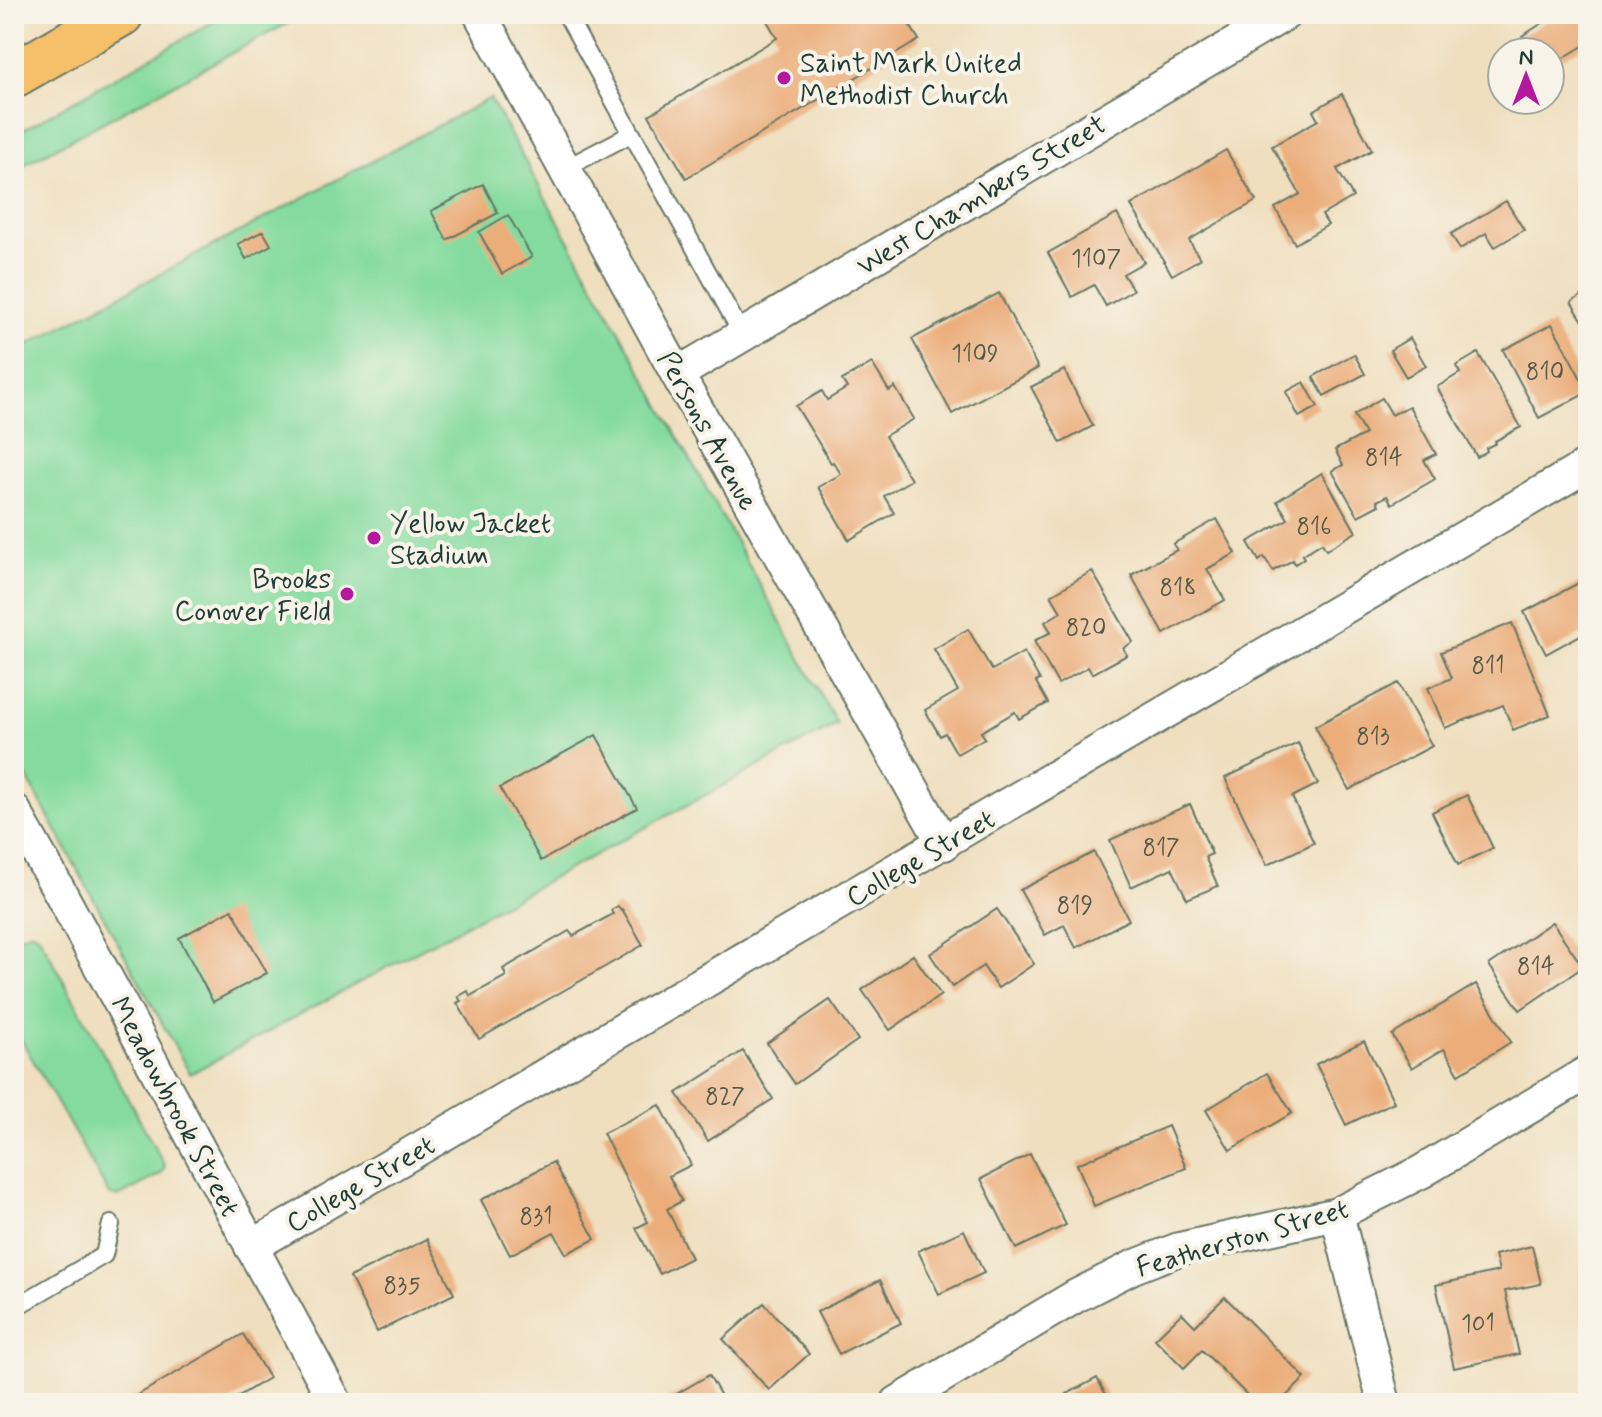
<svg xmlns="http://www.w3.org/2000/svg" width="1602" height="1417" viewBox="0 0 1602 1417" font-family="Mynerve,sans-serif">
<rect width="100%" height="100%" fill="#f7f3e8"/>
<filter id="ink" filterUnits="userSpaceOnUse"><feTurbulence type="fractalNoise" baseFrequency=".0125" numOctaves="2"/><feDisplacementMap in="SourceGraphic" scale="16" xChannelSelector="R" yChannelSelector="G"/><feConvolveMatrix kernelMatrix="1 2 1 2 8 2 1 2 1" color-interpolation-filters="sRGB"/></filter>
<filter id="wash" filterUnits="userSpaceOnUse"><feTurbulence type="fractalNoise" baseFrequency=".006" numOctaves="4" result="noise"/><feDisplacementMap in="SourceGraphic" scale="32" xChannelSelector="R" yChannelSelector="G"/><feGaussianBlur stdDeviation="1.8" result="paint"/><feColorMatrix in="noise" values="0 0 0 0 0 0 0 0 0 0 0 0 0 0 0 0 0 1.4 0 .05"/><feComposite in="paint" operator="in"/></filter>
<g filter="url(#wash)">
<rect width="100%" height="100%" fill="#efdfbf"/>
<g fill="#85db9f" stroke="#528c6a" stroke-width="2">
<polygon points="227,14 305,14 14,170 14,135"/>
<polygon points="490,98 837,724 190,1074 14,754 14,352"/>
<polygon points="28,932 33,932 39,936 165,1166 161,1174 118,1197 109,1194 14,1027 14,940"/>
</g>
<g id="blocks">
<g fill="#ebad7a">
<polygon points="763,14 903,14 919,40 686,178 649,115 777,38"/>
<polygon points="1557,14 1588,14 1588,43 1550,66 1550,52 1532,52 1522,36"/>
<polygon points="1342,94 1372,150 1337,169 1353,197 1322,215 1328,225 1295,244 1275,208 1300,194 1272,146 1318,120 1313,111"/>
<polygon points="1226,150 1256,201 1189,240 1200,259 1172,275 1131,205"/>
<polygon points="483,184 498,213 447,240 431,211"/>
<polygon points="1506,201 1524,230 1495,247 1486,233 1460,249 1451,234"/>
<polygon points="1117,214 1144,262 1123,274 1133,290 1106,306 1094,285 1072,297 1048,253"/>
<polygon points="508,215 532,257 502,274 479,232"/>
<polygon points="263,231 271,245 246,259 238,244"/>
<polygon points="1588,292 1588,329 1571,302"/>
<polygon points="999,293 1038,368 952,414 912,339"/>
<polygon points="1552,324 1588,392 1539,418 1503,350"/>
<polygon points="1410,338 1426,366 1406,377 1390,350"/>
<polygon points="1478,353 1521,427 1495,441 1496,443 1486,448 1487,451 1477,457 1437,387 1460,373 1456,366"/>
<polygon points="1354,354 1365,374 1324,396 1313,377"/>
<polygon points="872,363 889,391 895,387 914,419 885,436 911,480 884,496 894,513 849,540 818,487 841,474 833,462 831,463 796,406 822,391 827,400 847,388 842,380"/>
<polygon points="1064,370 1093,426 1061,443 1031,387"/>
<polygon points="1304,382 1318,407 1299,417 1286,392"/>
<polygon points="1382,398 1392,415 1409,406 1436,454 1424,460 1435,479 1392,504 1387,496 1377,501 1379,505 1358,516 1332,471 1343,465 1335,450 1365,434 1354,415"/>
<polygon points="1322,473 1356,532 1326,550 1322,543 1302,555 1304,558 1295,564 1293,560 1273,571 1264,557 1259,561 1248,542 1288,519 1277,501"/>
<polygon points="1217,519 1236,553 1207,569 1225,600 1164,634 1131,575 1177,550 1173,544"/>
<polygon points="1092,571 1133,642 1123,648 1127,655 1092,674 1088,667 1058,684 1034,641 1051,632 1045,622 1061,612 1051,595"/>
<polygon points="1588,578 1588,631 1546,654 1524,612"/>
<polygon points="1512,623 1550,715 1513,730 1503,705 1445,728 1428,688 1452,678 1441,652"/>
<polygon points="968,629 992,670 1024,652 1040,680 1036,682 1048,703 1019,719 1015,712 981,732 985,738 957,754 945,733 940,736 925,710 958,691 934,649"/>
<polygon points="1398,683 1432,746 1349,790 1315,726"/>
<polygon points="596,735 637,808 541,861 500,788"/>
<polygon points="1298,743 1318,784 1292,797 1314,843 1267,865 1225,778"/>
<polygon points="1467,795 1493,848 1458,865 1432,812"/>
<polygon points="1190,804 1212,854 1205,857 1218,886 1187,899 1172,868 1131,887 1110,840"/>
<polygon points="1094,852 1129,920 1076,948 1064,925 1045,935 1020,890"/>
<polygon points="618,906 621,910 622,909 643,945 479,1039 457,1003 461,1001 458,997 468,991 470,996 506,976 503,969 569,931 573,936 613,914 611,910"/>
<polygon points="232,909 267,973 213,1002 179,938"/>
<polygon points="997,909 1034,964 998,988 983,966 952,987 930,954"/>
<polygon points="1552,922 1583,967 1520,1010 1489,965"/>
<polygon points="913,955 941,995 890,1030 862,990"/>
<polygon points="1476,984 1511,1042 1459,1074 1444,1049 1412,1068 1392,1035"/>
<polygon points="830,1000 858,1040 795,1084 767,1043"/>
<polygon points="1364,1041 1394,1102 1346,1125 1316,1064"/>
<polygon points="743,1051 773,1099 708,1141 677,1093"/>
<polygon points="1267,1073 1292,1113 1230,1150 1206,1110"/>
<polygon points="660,1105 691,1165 669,1176 682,1201 667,1209 691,1258 660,1274 636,1228 648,1222 603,1133"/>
<polygon points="1168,1126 1186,1168 1094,1206 1077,1164"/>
<polygon points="1030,1154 1066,1225 1016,1249 981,1179"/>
<polygon points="553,1162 595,1239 566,1254 554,1232 510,1255 481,1200"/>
<polygon points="964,1230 984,1273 939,1294 918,1251"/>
<polygon points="427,1239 454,1294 377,1332 350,1277"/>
<polygon points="1532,1246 1541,1284 1505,1291 1519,1354 1454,1368 1436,1285 1499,1271 1495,1255"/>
<polygon points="880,1280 901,1323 839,1354 817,1312"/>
<polygon points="1225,1297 1305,1378 1279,1403 1255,1403 1202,1350 1184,1368 1155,1339 1182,1313 1195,1326"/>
<polygon points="764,1303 809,1354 769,1390 723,1339"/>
<polygon points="243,1334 269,1378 227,1403 131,1403 129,1400"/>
<polygon points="709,1375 725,1403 661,1403"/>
<polygon points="1097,1378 1110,1403 1050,1403"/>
</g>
</g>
</g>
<g filter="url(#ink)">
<use href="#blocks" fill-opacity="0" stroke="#687665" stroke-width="2"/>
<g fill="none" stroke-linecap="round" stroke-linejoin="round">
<g stroke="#687665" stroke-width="20">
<g id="lane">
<polyline points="566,14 743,336"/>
<polyline points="564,169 631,134"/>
<polyline points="14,1308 104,1255 111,1224"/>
</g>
</g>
<g stroke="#687665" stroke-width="36">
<g id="street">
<polyline points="480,14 677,374 944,844"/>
<polyline points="677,374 1285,14"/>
<polyline points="14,810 60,892 336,1403"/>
<polyline points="1337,1214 1384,1403"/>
<polyline points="251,1247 1588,465"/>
<polyline points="897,1403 1076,1296 1133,1267 1179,1249 1337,1214 1421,1172 1588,1072"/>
</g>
</g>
<g stroke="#687665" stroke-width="48">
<polyline id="primary" points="14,75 121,14"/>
</g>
<use href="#lane" stroke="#fff" stroke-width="16"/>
<use href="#street" stroke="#fff" stroke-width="32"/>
<use href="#primary" stroke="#f6c06b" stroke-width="44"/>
</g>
</g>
<g fill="#b5179e" stroke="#f7f3e8" stroke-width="3">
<circle cx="784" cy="78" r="8"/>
<circle cx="374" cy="538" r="8"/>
<circle cx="347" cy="594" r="8"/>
</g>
<g text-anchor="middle" stroke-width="8" stroke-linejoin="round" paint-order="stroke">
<g font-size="24" fill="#525946">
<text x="1096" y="266">1107</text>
<text x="975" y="361">1109</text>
<text x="1545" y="379">810</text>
<text x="1384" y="465">814</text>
<text x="1314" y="534">816</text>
<text x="1178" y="595">818</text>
<text x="1086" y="635">820</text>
<text x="1488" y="673">811</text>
<text x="1373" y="744">813</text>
<text x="1161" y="855">817</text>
<text x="1075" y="913">819</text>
<text x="1536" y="974">814</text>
<text x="725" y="1104">827</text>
<text x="536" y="1224">831</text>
<text x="402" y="1293">835</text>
<text x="1478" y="1331">101</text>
</g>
<g font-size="28" fill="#1f3d34" stroke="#f7f3e8" text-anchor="start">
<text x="800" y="72">Saint Mark United<tspan x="800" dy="32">Methodist Church</tspan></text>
<text x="390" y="532">Yellow Jacket<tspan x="390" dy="32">Stadium</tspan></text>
<text x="331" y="588" text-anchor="end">Brooks<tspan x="331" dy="32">Conover Field</tspan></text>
</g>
<g font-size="28" fill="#1f3d34" stroke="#f7f3e8">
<text transform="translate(981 194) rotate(-31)" y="10">West Chambers Street</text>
<text transform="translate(709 430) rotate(61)" y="10">Persons Avenue</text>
<text transform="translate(920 857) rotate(-30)" y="10">College Street</text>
<text transform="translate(176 1106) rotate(62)" y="10">Meadowbrook Street</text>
<text transform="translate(360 1183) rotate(-30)" y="10">College Street</text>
<text transform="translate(1242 1237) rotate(-16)" y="10">Featherston Street</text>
</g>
</g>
<rect width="1602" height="1417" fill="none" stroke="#f7f3e8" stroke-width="48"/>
<g transform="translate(1526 76)"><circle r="38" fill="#f7f3e8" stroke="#a1aaa0" stroke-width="2"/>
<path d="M0-6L14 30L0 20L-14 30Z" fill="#b5179e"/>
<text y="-12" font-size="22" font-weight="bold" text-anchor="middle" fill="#1f3d34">N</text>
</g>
</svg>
